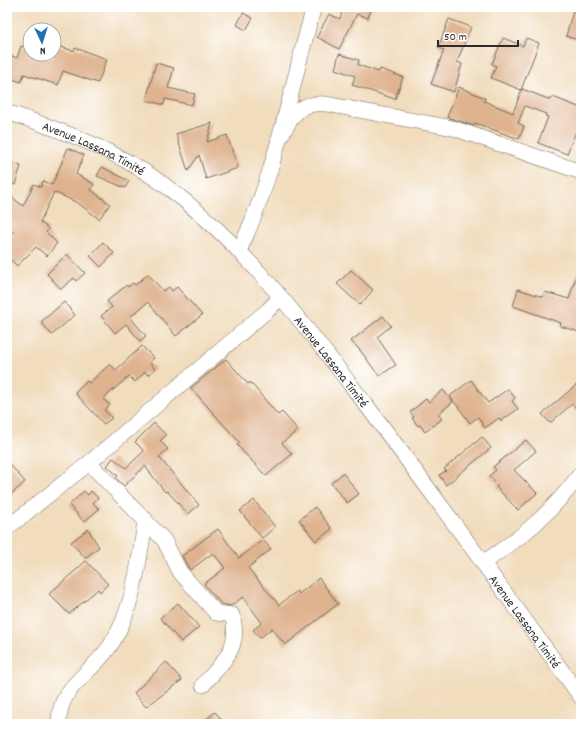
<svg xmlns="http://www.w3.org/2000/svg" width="588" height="731" viewBox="0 0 588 731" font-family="Dekko,sans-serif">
<rect width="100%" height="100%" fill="#fff"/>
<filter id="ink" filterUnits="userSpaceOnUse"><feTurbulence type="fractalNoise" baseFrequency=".025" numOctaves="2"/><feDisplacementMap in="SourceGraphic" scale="8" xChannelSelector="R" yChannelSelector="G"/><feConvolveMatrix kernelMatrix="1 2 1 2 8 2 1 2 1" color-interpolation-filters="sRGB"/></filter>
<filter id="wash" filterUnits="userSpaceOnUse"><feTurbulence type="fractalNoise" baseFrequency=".012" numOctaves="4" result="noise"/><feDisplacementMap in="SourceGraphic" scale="16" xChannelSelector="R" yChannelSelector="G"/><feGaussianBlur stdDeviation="0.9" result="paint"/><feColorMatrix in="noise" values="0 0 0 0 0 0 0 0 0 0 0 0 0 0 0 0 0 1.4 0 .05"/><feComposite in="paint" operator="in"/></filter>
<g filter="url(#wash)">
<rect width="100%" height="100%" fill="#f1dcbc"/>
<g id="blocks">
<g fill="#dfb38f">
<polygon points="340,7 372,7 368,18 357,14 339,49 317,37 329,14 340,19 343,9"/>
<polygon points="574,7 581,7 581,41 566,36"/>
<polygon points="243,13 253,18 246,30 237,25"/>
<polygon points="449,19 471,27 457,62 462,64 454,92 431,84 444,50 438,48"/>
<polygon points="503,38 523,46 526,38 539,43 521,90 491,78 496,66 492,64"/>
<polygon points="54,45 74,51 75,48 107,59 98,83 63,71 58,85 24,74 21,82 7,77 7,62 9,55 17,58 21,46 30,49 30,54 44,54 54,58"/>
<polygon points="339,54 359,60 358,65 379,72 380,69 403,77 395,99 352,85 355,76 335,69"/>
<polygon points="156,63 174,68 168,88 195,94 192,105 165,99 164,105 146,100"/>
<polygon points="459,87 485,98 484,101 513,113 522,89 551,100 553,97 581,108 577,129 567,154 538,143 548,117 545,116 546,114 525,106 518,123 524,126 519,139 475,123 474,126 447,117"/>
<polygon points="212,123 207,142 227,135 238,168 206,179 199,155 188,171 176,134"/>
<polygon points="68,148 84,155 76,174 94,184 91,190 110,204 99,219 78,203 54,192 40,222 49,229 46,232 57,243 47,256 36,247 17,266 7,256 7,240 14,233 7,227 7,204 12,197 23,206 34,184 41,187 43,181 52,185"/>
<polygon points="7,162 21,166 15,185 7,182"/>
<polygon points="102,167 129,181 125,188 97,176"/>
<polygon points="103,242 114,253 101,267 90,256"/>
<polygon points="67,254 85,273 76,281 74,278 61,289 47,274"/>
<polygon points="579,267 581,267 581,327 579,332 560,326 561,323 513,306 518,289 543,297 545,292 569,299"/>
<polygon points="351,270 373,290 360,305 337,284"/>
<polygon points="148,274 163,291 169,287 172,291 177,287 202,315 176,336 148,302 130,317 146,336 140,341 126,324 115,333 101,316 112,307 107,301 127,285 128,287 133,283 135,285"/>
<polygon points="64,302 75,315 52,335 41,322"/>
<polygon points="383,316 391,326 377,337 396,365 379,376 360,350 351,341"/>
<polygon points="142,346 154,358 149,362 155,369 148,375 145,372 135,382 129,376 103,399 110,405 104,410 112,418 104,424 75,393 87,381 89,383 110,364 116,370"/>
<polygon points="226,359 248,384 250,382 278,415 282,412 298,430 282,443 292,454 266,476 237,445 240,443 191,388"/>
<polygon points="471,380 488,403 508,389 515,398 512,401 518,409 501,421 499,418 485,428 478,417 470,423 450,396"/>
<polygon points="581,381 581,414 572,404 550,423 542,414"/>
<polygon points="443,390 453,402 438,414 442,419 425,432 420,425 418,426 412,418 414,417 410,412 426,399 429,402"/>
<polygon points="154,423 166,435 160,441 168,449 159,457 199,505 188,514 167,491 165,492 145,466 124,486 116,478 118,476 107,466 113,458 126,468 144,451 135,442"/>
<polygon points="482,437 491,448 446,485 439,475 446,471 444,469"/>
<polygon points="526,440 536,451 514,470 537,493 518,510 496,487 498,485 489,476 496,470 493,467"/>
<polygon points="7,461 25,482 7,498"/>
<polygon points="343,473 359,494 347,503 331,483"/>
<polygon points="84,491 88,495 91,491 98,498 93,503 99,509 84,522 69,505"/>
<polygon points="254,500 275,527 262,538 240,511"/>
<polygon points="315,507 332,529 316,541 299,520"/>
<polygon points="88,529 99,547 85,558 71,542"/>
<polygon points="218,529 239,558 263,540 271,549 248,568 279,605 297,591 299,594 319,578 338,604 285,645 272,628 260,638 253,630 262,623 243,597 231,606 221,604 204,584 225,568 213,553 190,570 182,556"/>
<polygon points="86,561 108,584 100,592 98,589 69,614 49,594"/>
<polygon points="178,603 199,627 181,642 160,618"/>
<polygon points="166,662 182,680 146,707 134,693"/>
<polygon points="215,712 225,724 201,724"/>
</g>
</g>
</g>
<g filter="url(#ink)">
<use href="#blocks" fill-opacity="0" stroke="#70695e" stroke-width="1"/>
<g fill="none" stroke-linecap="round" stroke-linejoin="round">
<g stroke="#70695e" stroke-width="16">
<g id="minor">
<path id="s1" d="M7 112C61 130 116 150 163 184 243 242 307 328 367 406 439 502 510 600 581 697"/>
<path d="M279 139C293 116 296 102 326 104L453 128 581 172"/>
<path d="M239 251C276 174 290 89 314 7"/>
<path d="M89 463 164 540 180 572 216 613 232 615C242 647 223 662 203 685"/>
<polyline points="7,528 89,463 268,310 280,298"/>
<path d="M484 562C523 537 553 511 581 473"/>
<path d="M59 724C58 688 88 676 107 650 111 645 115 638 118 632 134 602 141 553 145 519"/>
</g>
</g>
<use href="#minor" stroke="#fff" stroke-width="15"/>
</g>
</g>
<g text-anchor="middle" stroke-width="4" stroke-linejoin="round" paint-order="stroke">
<g font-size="13" fill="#2b2b2b" stroke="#fff">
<text dy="5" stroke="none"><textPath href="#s1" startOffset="94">Avenue Lassana Timité</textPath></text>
<text dy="5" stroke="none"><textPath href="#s1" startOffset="418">Avenue Lassana Timité</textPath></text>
<text dy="5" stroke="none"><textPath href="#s1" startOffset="742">Avenue Lassana Timité</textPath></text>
</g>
</g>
<rect width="588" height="731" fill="none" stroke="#fff" stroke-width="24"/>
<g transform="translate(42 42) rotate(176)"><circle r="19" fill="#ffffff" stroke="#aaaaaa"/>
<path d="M0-3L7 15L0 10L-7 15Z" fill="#1f6fb2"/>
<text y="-6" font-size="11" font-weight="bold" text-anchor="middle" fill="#2b2b2b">N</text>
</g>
<path d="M438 40v6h80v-6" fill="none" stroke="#2b2b2b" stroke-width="2"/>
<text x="444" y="40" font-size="12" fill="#2b2b2b" stroke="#ffffff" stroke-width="3" paint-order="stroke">50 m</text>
</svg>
